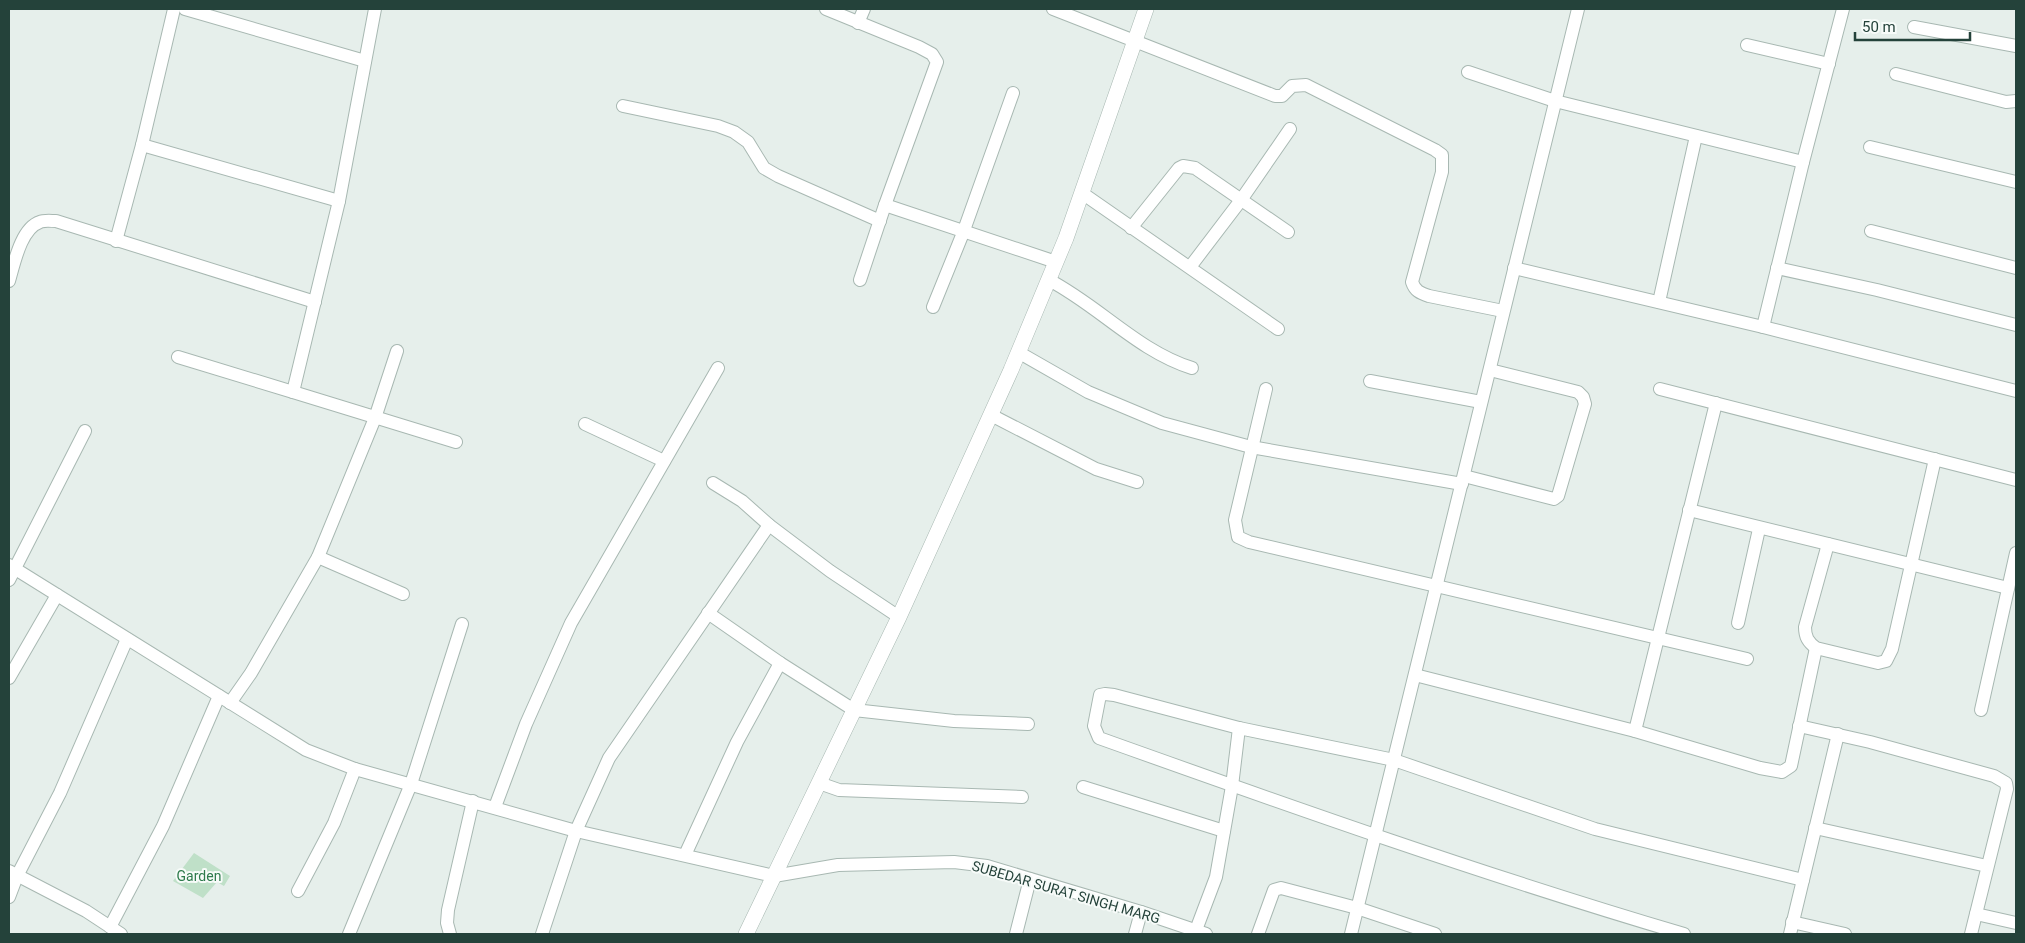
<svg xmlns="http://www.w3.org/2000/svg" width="2025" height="943" viewBox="0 0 2025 943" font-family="Roboto,sans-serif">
<rect width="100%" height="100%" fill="#e6efeb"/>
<polygon fill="#bfe0c8" points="194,853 230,876 224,886 217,882 203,898 173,881"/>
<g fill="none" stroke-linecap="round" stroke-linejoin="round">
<g stroke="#a8b8b2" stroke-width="14">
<g id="minor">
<polyline points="185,9 365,61"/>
<polyline points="375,9 339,201 293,392 456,442"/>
<polyline points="826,9 919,47 932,54 937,62 885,205 860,280"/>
<path d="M1053 9 1275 96H1282L1292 86 1306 85 1435 150 1442 155V172L1412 282C1415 291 1420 293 1429 296L1503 311"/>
<polyline points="858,23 864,9"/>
<polyline points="1914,27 2016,46"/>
<polyline points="1747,45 1829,64"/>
<polyline points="1468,72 1555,101 1803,162"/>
<polyline points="1896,74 2006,102 2016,101"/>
<polyline points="623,106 718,126 734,132 748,142 764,168 778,176 880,221"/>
<polyline points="142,145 339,201"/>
<polyline points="1870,147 2016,182"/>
<polyline points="1082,193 1278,329"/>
<polyline points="885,205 1056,262"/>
<polyline points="1131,228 1179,168 1183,166 1195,168 1288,232"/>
<polyline points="1871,231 2016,268"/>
<polyline points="116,241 142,145 174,9"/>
<polyline points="1190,267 1241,200 1290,129"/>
<polyline points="1514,268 1763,327 2016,391"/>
<polyline points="1777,268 1877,290 2016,325"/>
<path d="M1049 280C1099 306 1138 351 1192 368"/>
<path d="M9 281C14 264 21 228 40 222 44 220 51 221 56 221L315 302"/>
<polyline points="1659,302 1696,136"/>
<polyline points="933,307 963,233 1013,93"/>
<polyline points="1763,327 1803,162 1843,9"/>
<polyline points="1018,352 1088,392 1162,423 1251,447 1462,484"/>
<polyline points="178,357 293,392"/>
<polyline points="1370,381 1481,402"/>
<polyline points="1266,389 1235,520 1238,537 1249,542 1747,659"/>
<polyline points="1660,389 2016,480"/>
<polyline points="991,415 1096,469 1137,482"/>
<polyline points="585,424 664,461"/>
<polyline points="1464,476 1554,499 1558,496 1585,404 1583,397 1578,392 1490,370"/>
<polyline points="713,483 742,501 769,525 830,571 899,617"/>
<polyline points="1689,510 2008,588"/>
<path d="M1828 544 1805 627C1805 637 1808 642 1816 648L1878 663 1886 661 1892 649 1935 459"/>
<polyline points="318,557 403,594"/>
<polyline points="9,565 306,750 355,769 576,831 774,876 838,865 954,862 987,866 1141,912 1206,934"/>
<polyline points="9,580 85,431"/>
<polyline points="708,613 780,663 854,710 954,721 1028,724"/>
<polyline points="1738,623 1759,529"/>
<polyline points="1415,675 1635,731 1760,768 1782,772 1791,766 1816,648"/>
<polyline points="9,678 57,595"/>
<polyline points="230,703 251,673 318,557 375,418 397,351"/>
<polyline points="1981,710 2016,553"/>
<polyline points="1799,726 1870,742 1994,776 2006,783 2007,789 1971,934"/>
<polyline points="1635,731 1716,403"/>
<polyline points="819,783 839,790 1022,797"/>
<polyline points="1083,787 1224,831"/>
<polyline points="495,807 526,724 571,623 718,368"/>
<polyline points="1815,828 1987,866"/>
<polyline points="685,855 737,742 780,663"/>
<polyline points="9,871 86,911 121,934"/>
<polyline points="298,891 334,823 355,769"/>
<polyline points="9,897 17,876 60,793 127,639"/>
<polyline points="1976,914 2016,923"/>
<polyline points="1792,922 1845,934"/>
<polyline points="110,927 163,826 219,696"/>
<polyline points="1196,930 1216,877 1232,786 1239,728"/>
<polyline points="349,934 411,784 462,624"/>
<polyline points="450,934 447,923 448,910 473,801"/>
<polyline points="542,934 576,831 609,758 769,525"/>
<polyline points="1016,934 1030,879"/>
<polyline points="1135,934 1141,912"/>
<polyline points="1258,934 1274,890 1281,888 1357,908 1435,934"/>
<polyline points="1351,934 1578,9"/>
<path d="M1684 934C1487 876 1292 807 1099 738L1094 726 1100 695 1105 694 1114 695 1239 728 1394 760 1595 829 1803 880"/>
<polyline points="1790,934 1838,734"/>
</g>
</g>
<g stroke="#a8b8b2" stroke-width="16">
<polyline id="tertiary" points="746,934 899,617 1011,370 1066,238 1146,9"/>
</g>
<use href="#minor" stroke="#fff" stroke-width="12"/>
<use href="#tertiary" stroke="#fff" stroke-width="15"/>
</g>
<g text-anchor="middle" stroke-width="4" stroke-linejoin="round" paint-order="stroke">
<g font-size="14" fill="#2d7a4b" stroke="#f7fbf9">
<text x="199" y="881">Garden</text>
</g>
<g font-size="14" fill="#24423a" stroke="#f7fbf9">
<text transform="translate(1066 892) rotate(16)" y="5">SUBEDAR SURAT SINGH MARG</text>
</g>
</g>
<rect width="2025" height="943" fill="none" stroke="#24423a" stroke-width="20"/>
<path d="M1855 32v8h115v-8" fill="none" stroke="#24423a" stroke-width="2.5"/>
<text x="1862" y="32" font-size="15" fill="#24423a" stroke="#f7fbf9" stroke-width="4" paint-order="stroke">50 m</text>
</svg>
